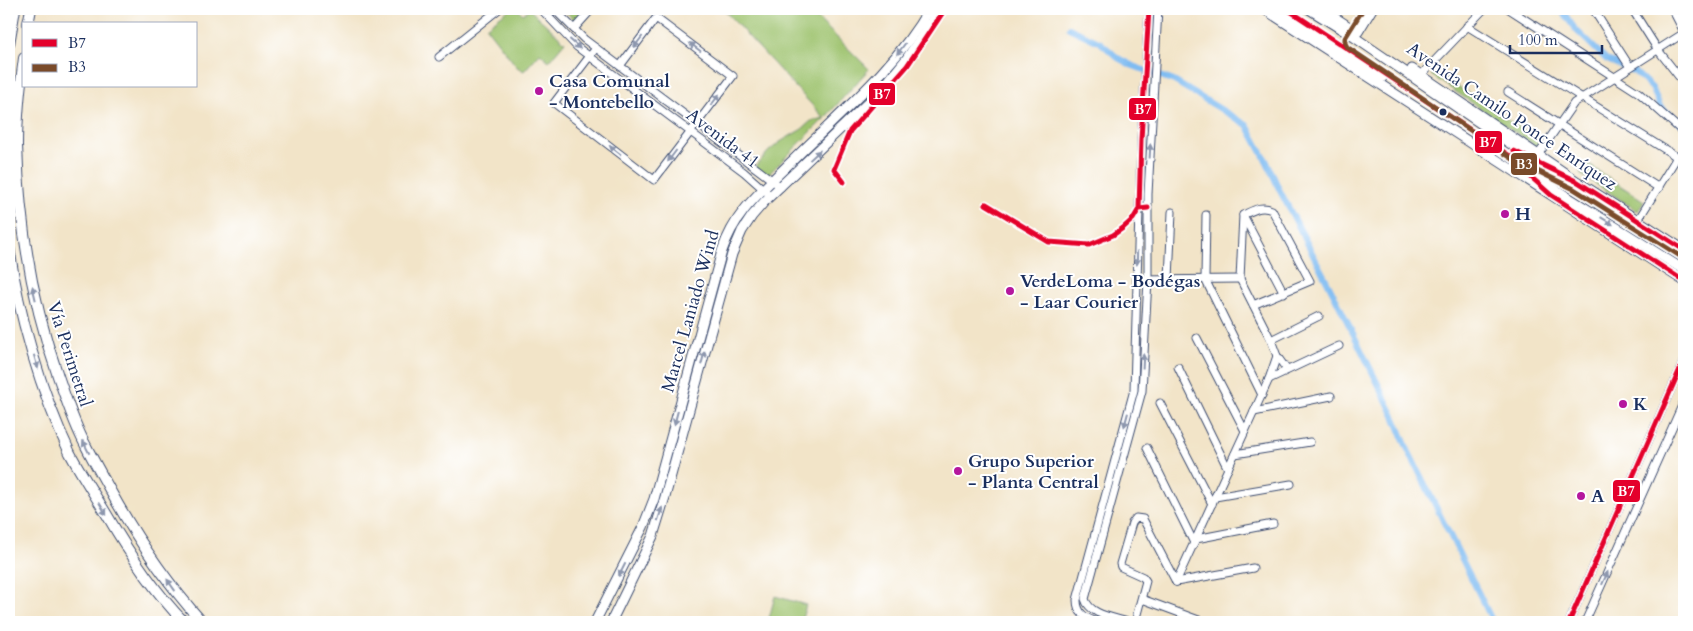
<svg xmlns="http://www.w3.org/2000/svg" width="1693" height="631" viewBox="0 0 1693 631" font-family="Cardo,serif">
<rect width="100%" height="100%" fill="#fff"/>
<filter id="ink" filterUnits="userSpaceOnUse"><feTurbulence type="fractalNoise" baseFrequency=".02" numOctaves="2"/><feDisplacementMap in="SourceGraphic" scale="10" xChannelSelector="R" yChannelSelector="G"/><feConvolveMatrix kernelMatrix="1 2 1 2 8 2 1 2 1" color-interpolation-filters="sRGB"/></filter>
<filter id="wash" filterUnits="userSpaceOnUse"><feTurbulence type="fractalNoise" baseFrequency=".0096" numOctaves="4" result="noise"/><feDisplacementMap in="SourceGraphic" scale="20" xChannelSelector="R" yChannelSelector="G"/><feGaussianBlur stdDeviation="1.12" result="paint"/><feColorMatrix in="noise" values="0 0 0 0 0 0 0 0 0 0 0 0 0 0 0 0 0 1.4 0 .05"/><feComposite in="paint" operator="in"/></filter>
<g filter="url(#wash)">
<rect width="100%" height="100%" fill="#f2e4c8"/>
<g fill="#9dc26d" stroke="#5c7866">
<polygon points="510,9 517,9 523,14 529,9 565,42 549,61 540,53 524,71 517,67 486,27"/>
<polygon points="563,9 588,9 576,22"/>
<polygon points="723,9 808,9 869,69 824,119 767,176 755,167 768,152 780,142 802,129 811,121 824,118"/>
<polygon points="1435,71 1541,142 1542,143 1540,147 1537,147 1431,75"/>
<polygon points="1586,163 1644,201 1638,211 1580,174"/>
<polygon points="775,596 806,605 801,622 768,622"/>
</g>
<g fill="none" stroke-linecap="round" stroke-linejoin="round">
<g stroke="#7fbcf2" stroke-width="6">
<polyline points="1561,9 1575,29 1607,60 1635,72 1652,88 1660,106 1684,126"/>
<polyline points="1069,28 1101,43 1118,58 1133,66 1174,81 1247,125 1267,162 1279,189 1332,291 1395,418 1408,450 1493,622"/>
</g>
</g>
</g>
<g filter="url(#ink)">
<g fill="none" stroke-linecap="round" stroke-linejoin="round">
<g stroke="#3b4a6e" stroke-width="9">
<g id="minor">
<polyline points="541,9 577,47 744,172 771,196"/>
<polyline points="554,9 584,39 781,187"/>
<polyline points="1509,9 1639,93 1684,133"/>
<polyline points="1593,9 1630,67"/>
<polyline points="1632,9 1658,50 1684,83"/>
<polyline points="1672,9 1684,32"/>
<polyline points="1467,26 1674,155 1676,158 1674,162 1638,220"/>
<polyline points="574,29 592,9"/>
<polyline points="596,48 554,103 654,180 733,76 656,18 620,66"/>
<polyline points="439,57 499,9"/>
<polyline points="1421,75 1484,9"/>
<polyline points="1508,92 1659,188"/>
<polyline points="1536,158 1574,103 1684,33"/>
<polyline points="1676,158 1684,152"/>
<polyline points="1206,215 1205,279 1262,395"/>
<polyline points="1243,215 1284,293"/>
<polyline points="1169,279 1172,212"/>
<polyline points="1137,280 1240,279"/>
<path d="M1253 305 1310 281 1272 210C1261 205 1254 210 1243 215L1240 279 1271 340 1277 356 1287 370"/>
<polyline points="1197,338 1245,431"/>
<polyline points="1271,340 1319,316"/>
<polyline points="1178,367 1228,469"/>
<polyline points="1269,379 1339,346"/>
<polyline points="1160,403 1212,504"/>
<polyline points="1254,412 1331,396"/>
<polyline points="1147,448 1194,543"/>
<polyline points="1235,454 1310,442"/>
<polyline points="1215,497 1291,484"/>
<polyline points="1196,539 1273,524"/>
<polyline points="1176,582 1269,379 1277,356"/>
<polyline points="1176,582 1253,568"/>
<polyline points="1142,599 1204,622"/>
<polyline points="1137,614 1146,581 1143,577 1121,567 1120,564 1132,523 1136,518 1143,519 1176,582"/>
<polyline points="805,622 810,622"/>
<path d="M1097 622C1085 618 1077 613 1077 600L1134 390 1141 139 1149 9"/>
<path d="M1127 622C1113 617 1090 615 1085 599L1142 391 1148 280V194L1158 9"/>
<polyline points="1569,622 1684,360"/>
<polyline points="1585,622 1684,401"/>
</g>
</g>
<g stroke="#3b4a6e" stroke-width="11">
<g id="major">
<polyline points="1264,9 1684,281"/>
<polyline points="1279,9 1382,78"/>
<polyline points="1309,9 1354,37 1543,166 1684,257"/>
<polyline points="1322,9 1351,28"/>
<polyline points="1358,32 1372,9"/>
<polyline points="1412,69 1578,182 1684,250"/>
<polyline points="1521,168 1624,232 1684,270"/>
<path d="M595 622 643 527 654 499 722 251C736 210 761 192 791 162 839 114 895 69 929 9"/>
<polyline points="611,622 653,536 665,497 732,254 742,231 752,216 765,201 880,91 907,58 940,9"/>
</g>
</g>
<g stroke="#3b4a6e" stroke-width="12">
<g id="highway">
<polyline points="28,24 31,9"/>
<polyline points="9,44 15,9"/>
<path d="M24 58C20 87 17 116 17 145 19 224 32 302 58 376 66 399 74 424 86 446 94 462 103 477 111 492 137 539 167 583 202 622"/>
<path d="M9 247C18 313 41 393 70 453 81 474 95 495 107 515 129 553 153 590 184 622"/>
</g>
</g>
<use href="#minor" stroke="#fff" stroke-width="7"/>
<use href="#major" stroke="#fff" stroke-width="9"/>
<use href="#highway" stroke="#fff" stroke-width="10"/>
<g stroke="#fff" stroke-width="9">
<g id="bus-1">
<polyline points="1287,9 1513,158 1521,168 1551,195 1684,281"/>
<polyline points="1514,151 1578,182 1684,250"/>
<polyline points="844,182 834,169 850,131 907,66 945,9"/>
<polyline points="986,204 1049,242 1089,245 1113,235 1123,228 1133,219 1139,209 1148,208"/>
<polyline points="1139,209 1141,139 1149,9"/>
<polyline points="1569,622 1684,360"/>
</g>
</g>
<g stroke="#fff" stroke-width="9">
<polyline id="bus-2" points="1363,9 1345,38 1345,43 1347,47 1513,159 1574,189 1680,256"/>
</g>
<use href="#bus-1" stroke="#e4002b" stroke-width="5"/>
<use href="#bus-2" stroke="#7a4b2a" stroke-width="5"/>
</g>
<defs><path id="oneway-solid" d="M-6-.8H1V-3.2L6.5 0L1 3.2V.8H-6Z" transform="scale(1.25)"/></defs>
<g fill="#8d97ae">
<use href="#oneway-solid" transform="translate(638 42) rotate(127)"/>
<use href="#oneway-solid" transform="translate(575 44) rotate(42)"/>
<use href="#oneway-solid" transform="translate(695 47) rotate(-143)"/>
<use href="#oneway-solid" transform="translate(901 49) rotate(127)"/>
<use href="#oneway-solid" transform="translate(715 100) rotate(-53)"/>
<use href="#oneway-solid" transform="translate(615 150) rotate(-142)"/>
<use href="#oneway-solid" transform="translate(1150 151) rotate(-87)"/>
<use href="#oneway-solid" transform="translate(815 155) rotate(-43)"/>
<use href="#oneway-solid" transform="translate(672 156) rotate(127)"/>
<use href="#oneway-solid" transform="translate(1607 221) rotate(31)"/>
<use href="#oneway-solid" transform="translate(1137 258) rotate(91)"/>
<use href="#oneway-solid" transform="translate(34 293) rotate(-103)"/>
<use href="#oneway-solid" transform="translate(703 358) rotate(-75)"/>
<use href="#oneway-solid" transform="translate(1143 361) rotate(-87)"/>
<use href="#oneway-solid" transform="translate(36 362) rotate(73)"/>
<use href="#oneway-solid" transform="translate(676 418) rotate(105)"/>
<use href="#oneway-solid" transform="translate(1126 420) rotate(105)"/>
<use href="#oneway-solid" transform="translate(86 447) rotate(-117)"/>
<use href="#oneway-solid" transform="translate(103 509) rotate(59)"/>
<use href="#oneway-solid" transform="translate(660 514) rotate(-72)"/>
<use href="#oneway-solid" transform="translate(622 570) rotate(117)"/>
<use href="#oneway-solid" transform="translate(1605 578) rotate(-66)"/>
<use href="#oneway-solid" transform="translate(171 585) rotate(-125)"/>
</g>
</g>
<g fill="#b5179e" stroke="#fff" stroke-width="2">
<circle cx="539" cy="91" r="5"/>
<circle cx="1505" cy="214" r="5"/>
<circle cx="1010" cy="291" r="5"/>
<circle cx="1623" cy="404" r="5"/>
<circle cx="958" cy="471" r="5"/>
<circle cx="1581" cy="496" r="5"/>
</g>
<circle fill="#1b2f5e" stroke="#fff" stroke-width="2" cx="1443" cy="112" r="4.5"/>
<g text-anchor="middle" stroke-width="4" stroke-linejoin="round" paint-order="stroke">
<g font-size="18" font-weight="bold" fill="#1b2f5e" stroke="#fff" text-anchor="start">
<text x="549" y="87">Casa Comunal<tspan x="549" dy="21">- Montebello</tspan></text>
<text x="1515" y="220">H</text>
<text x="1020" y="287">VerdeLoma - Bodégas<tspan x="1020" dy="21">- Laar Courier</tspan></text>
<text x="1633" y="410">K</text>
<text x="968" y="467">Grupo Superior<tspan x="968" dy="21">- Planta Central</tspan></text>
<text x="1591" y="502">A</text>
</g>
<g font-size="18" fill="#1b2f5e" stroke="#fff">
<text transform="translate(1512 116) rotate(34)" y="6">Avenida Camilo Ponce Enríquez</text>
<text transform="translate(723 138) rotate(37)" y="6">Avenida 41</text>
<text transform="translate(690 311) rotate(-74)" y="6">Marcel Laniado Wind</text>
<text transform="translate(70 354) rotate(72)" y="6">Vía Perimetral</text>
</g>
</g>
<g stroke="#fff" stroke-width="2">
<rect x="868" y="82" width="28" height="24" rx="5" fill="#e4002b"/>
<rect x="1128" y="97" width="29" height="24" rx="5" fill="#e4002b"/>
<rect x="1474" y="130" width="29" height="24" rx="5" fill="#e4002b"/>
<rect x="1510" y="152" width="28" height="24" rx="5" fill="#7a4b2a"/>
<rect x="1612" y="479" width="29" height="24" rx="5" fill="#e4002b"/>
</g>
<g font-size="14" text-anchor="middle" font-weight="bold" fill="#fff">
<text x="882" y="99">B7</text>
<text x="1143" y="114">B7</text>
<text x="1488" y="147">B7</text>
<text x="1524" y="169">B3</text>
<text x="1626" y="496">B7</text>
</g>
<rect width="1693" height="631" fill="none" stroke="#fff" stroke-width="30"/>
<rect x="22" y="22" width="175" height="65" fill="#ffffff" stroke="#a4acbf"/>
<rect x="32" y="39" width="25" height="8" fill="#e4002b" stroke="#a4acbf"/>
<text x="68" y="48" font-size="15" fill="#1b2f5e">B7</text>
<rect x="32" y="64" width="25" height="8" fill="#7a4b2a" stroke="#a4acbf"/>
<text x="68" y="72" font-size="15" fill="#1b2f5e">B3</text>
<path d="M1510 45v8h92v-8" fill="none" stroke="#1b2f5e" stroke-width="2.5"/>
<text x="1518" y="45" font-size="15" fill="#1b2f5e" stroke="#ffffff" stroke-width="4" paint-order="stroke">100 m</text>
</svg>
